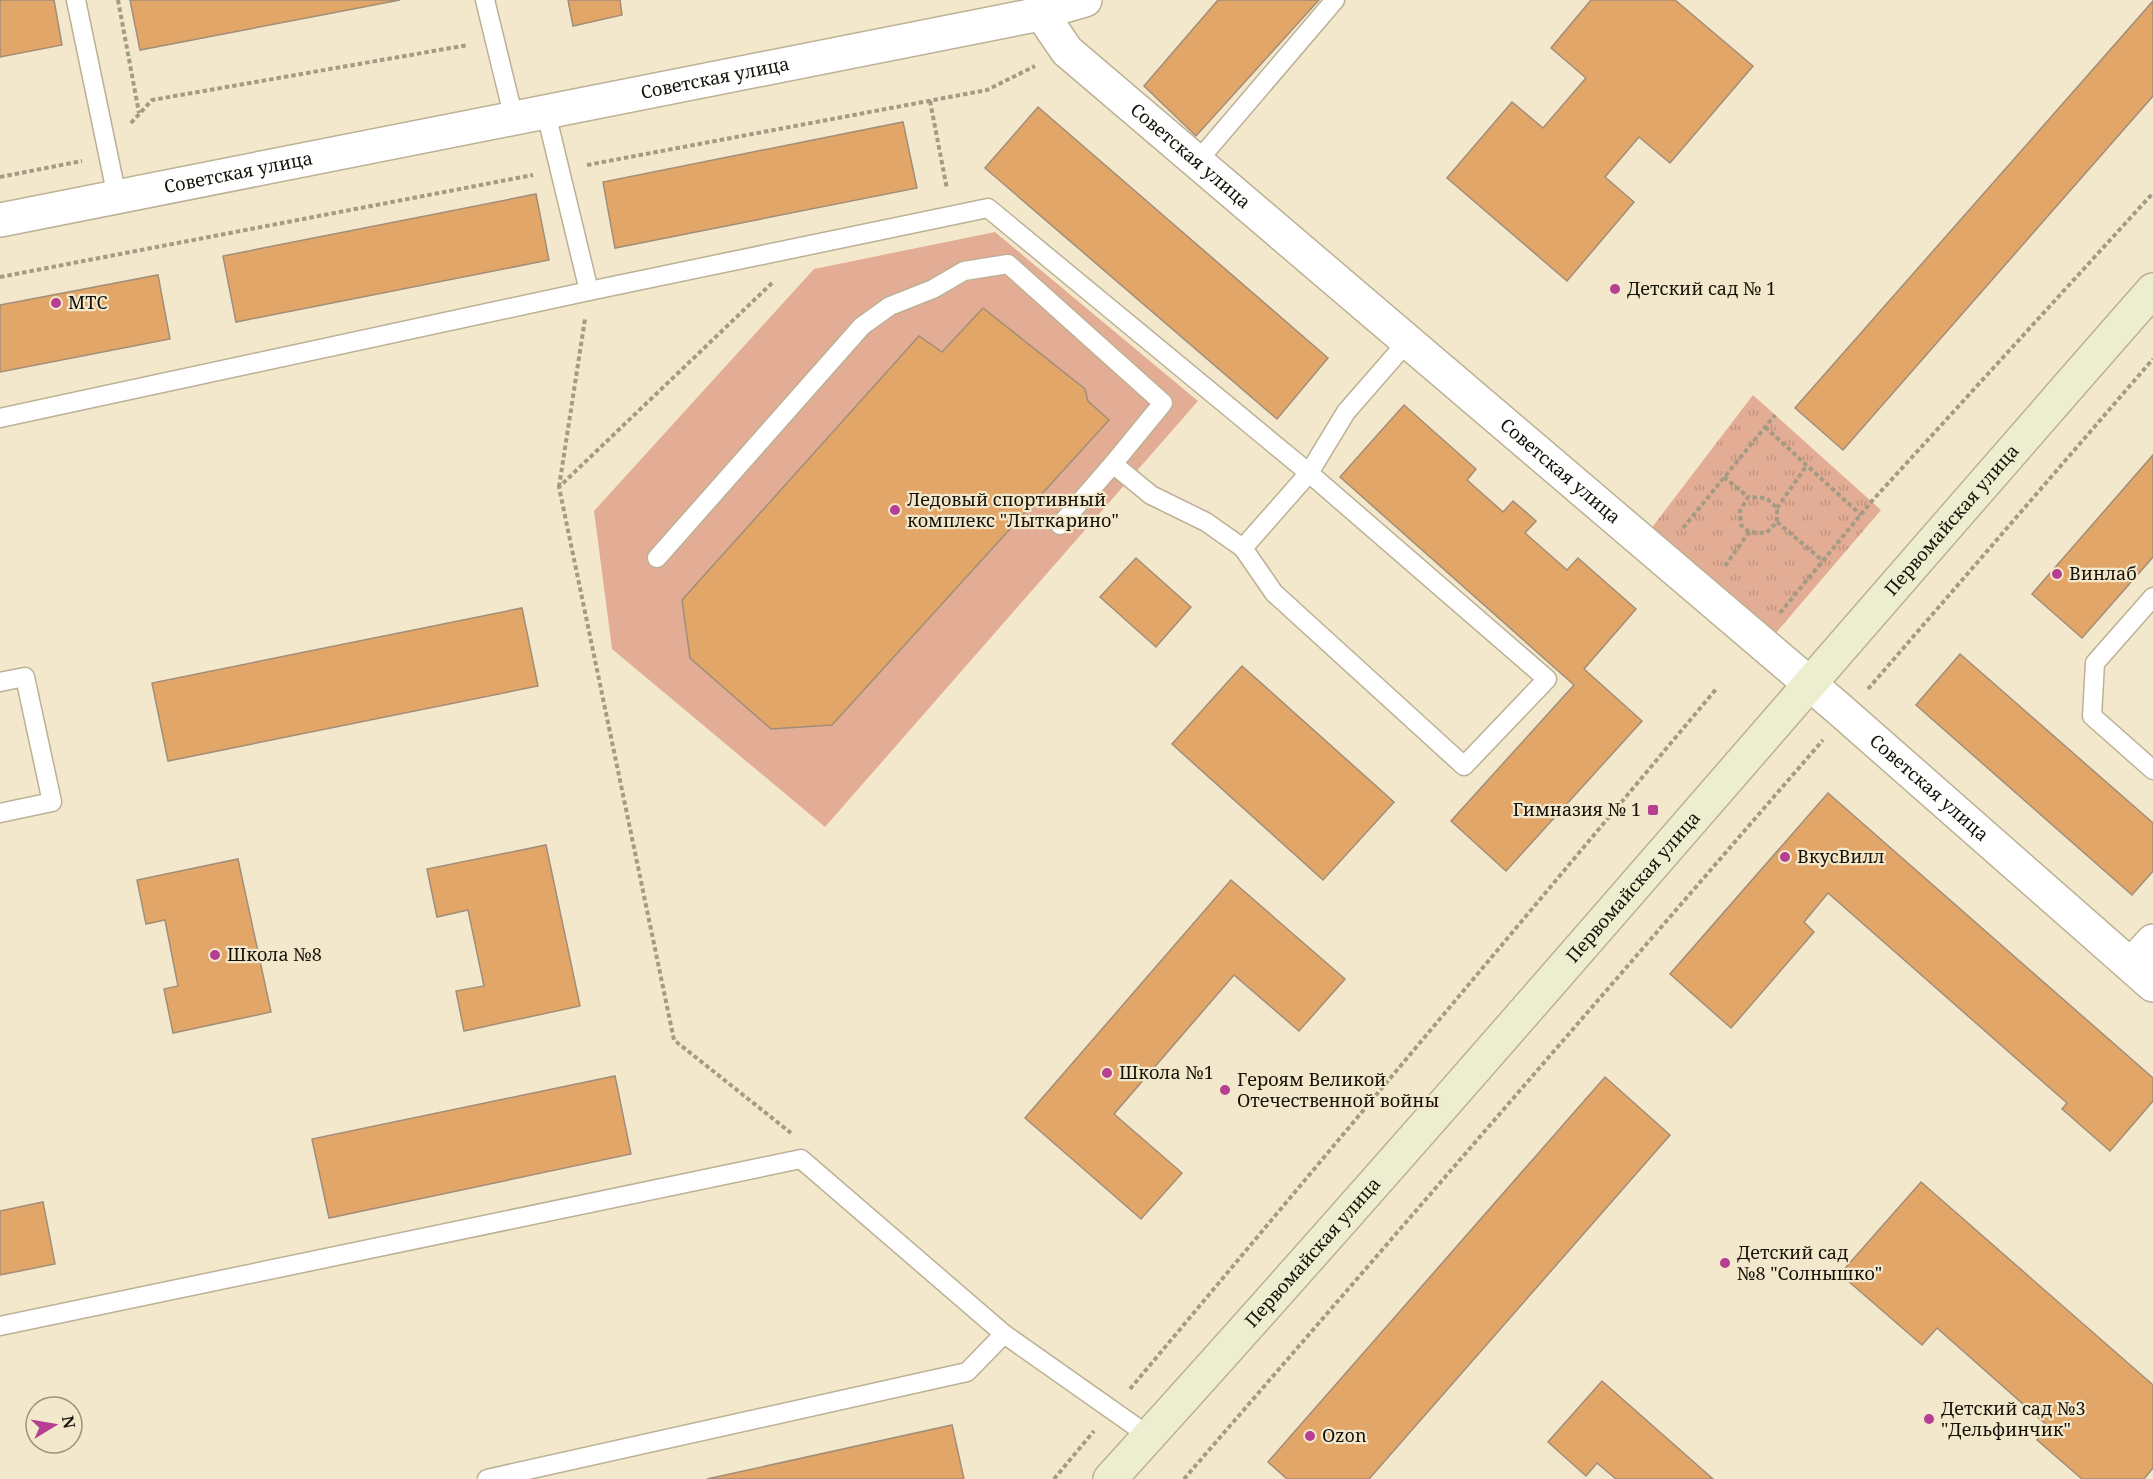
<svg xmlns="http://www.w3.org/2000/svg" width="2153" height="1479" viewBox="0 0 2153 1479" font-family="'Noto Serif',serif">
<defs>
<pattern id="park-tufts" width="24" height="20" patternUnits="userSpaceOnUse" patternTransform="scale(1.5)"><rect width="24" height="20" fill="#e3ad95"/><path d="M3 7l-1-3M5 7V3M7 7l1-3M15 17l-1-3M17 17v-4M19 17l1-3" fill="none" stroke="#c2947f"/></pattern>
</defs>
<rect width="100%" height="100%" fill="#f4e8cc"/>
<polygon fill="#e3ad95" points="995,232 1198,401 825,827 612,649 594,511 814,269"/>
<polygon fill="url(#park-tufts)" points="1753,395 1881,510 1775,634 1650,530"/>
<g fill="#e2a768" stroke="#a28d78" stroke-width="1.5">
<polygon points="0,0 54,0 62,45 0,57"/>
<polygon points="130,0 400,0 140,50"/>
<polygon points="568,0 620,0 622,15 573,26"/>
<polygon points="1218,0 1319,0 1196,136 1144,86"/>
<polygon points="1591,0 1675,0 1753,66 1670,163 1639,137 1605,177 1634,202 1567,281 1447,178 1512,102 1543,128 1586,78 1551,48"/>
<polygon points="2153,1 2153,96 1843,450 1795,408"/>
<polygon points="1038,107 1328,358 1277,419 985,168"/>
<polygon points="903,122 917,188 615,248 603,182"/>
<polygon points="536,194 549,260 236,322 223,256"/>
<polygon points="158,275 170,339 0,372 0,305"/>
<polygon points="983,308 1085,389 1088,401 1109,420 832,725 771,729 690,658 682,600 919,336 942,352"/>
<polygon points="1404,405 1476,469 1467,480 1503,512 1513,501 1536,521 1525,533 1567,570 1578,558 1636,609 1584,669 1642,721 1506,871 1451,821 1574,685 1340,477"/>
<polygon points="2153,455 2153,557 2082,638 2032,594"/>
<polygon points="1136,558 1191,607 1156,647 1100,597"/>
<polygon points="522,608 538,686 168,761 152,683"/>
<polygon points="1960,654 2153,823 2153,871 2132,895 1916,705"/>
<polygon points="1242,666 1394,802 1323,880 1172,744"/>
<polygon points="1828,793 2153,1078 2153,1101 2110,1151 2062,1109 2067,1103 1828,893 1804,922 1814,932 1731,1028 1670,974"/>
<polygon points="546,845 580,1006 464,1031 456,991 484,986 468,910 437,917 427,869"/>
<polygon points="238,859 271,1012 173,1033 164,989 178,986 165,920 146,924 137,880"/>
<polygon points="1231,880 1345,979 1299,1031 1234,975 1114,1114 1182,1173 1141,1219 1025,1118"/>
<polygon points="615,1076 631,1154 329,1218 312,1139"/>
<polygon points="1605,1077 1670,1135 1369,1479 1287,1479 1268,1462"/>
<polygon points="1921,1182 2153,1385 2153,1468 2144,1479 2082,1479 2037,1440 2049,1427 1937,1328 1922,1345 1840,1274"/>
<polygon points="43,1202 55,1264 0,1275 0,1211"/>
<polygon points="1602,1381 1713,1479 1616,1479 1597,1463 1586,1476 1548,1442"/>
<polygon points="952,1425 964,1479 707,1479"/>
</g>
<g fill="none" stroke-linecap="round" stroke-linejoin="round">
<g stroke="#bcb095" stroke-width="21">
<g id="lane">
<polyline points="76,0 117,197"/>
<polyline points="485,0 514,119"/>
<polyline points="546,113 589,291 988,208 1309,473 1243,548 1274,593 1464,766 1547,679 1309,473 1346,412 1407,342"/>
<polyline points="1196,163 1335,0"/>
<polyline points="0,418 589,291"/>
<polyline points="1060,525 1113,464 1151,495 1206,522 1243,548"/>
<polyline points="657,558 862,326 890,306 933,289 964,271 1008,264 1163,403 1113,464"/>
<polyline points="2153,597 2095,663 2092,716 2153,770"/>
<polyline points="0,682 25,677 52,802 0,813"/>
<polyline points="0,1326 801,1159 1004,1334 1149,1436"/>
<polyline points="487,1479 967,1372 1004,1334"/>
</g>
</g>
<g stroke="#bcb095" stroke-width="36">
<g id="street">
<path id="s1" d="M1041 13 1067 51 1838 708 2153 985"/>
<path id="s2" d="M0 220 1030 16 1085 0"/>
<polyline points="2131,965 2153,941"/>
</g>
</g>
<g stroke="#bcb095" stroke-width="36">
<g id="secondary">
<path id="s3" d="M1110 1479C1464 1089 1805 686 2153 290"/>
</g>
</g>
<g stroke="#a49b85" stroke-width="4" stroke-dasharray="4.5 3" stroke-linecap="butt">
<polyline points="118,0 139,113"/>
<polyline points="930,101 947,189"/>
<polyline points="131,123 152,100 468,45"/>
<polyline points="587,165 987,90 1035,66"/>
<polyline points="0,177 82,161"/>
<polyline points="0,277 533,175"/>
<polyline points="772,283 559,487 674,1040 791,1133"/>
<polyline points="1765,427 1861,515"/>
<polyline points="1724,477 1748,497 1740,511 1741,525 1749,532 1766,533 1777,522 1777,508 1766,498 1748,497"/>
<polyline points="559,487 585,319"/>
<polyline points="1777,508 1807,465"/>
<polyline points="1777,522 1823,561"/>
<polyline points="1683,528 1775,415"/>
<polyline points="1725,566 1749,532"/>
<polyline points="1780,613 1872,501 2153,193"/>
<polyline points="1868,689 2153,359"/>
<polyline points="1130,1389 1717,688"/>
<polyline points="1054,1479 1094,1431"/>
<polyline points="1184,1479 1823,740"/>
</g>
<use href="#lane" stroke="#fff" stroke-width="18"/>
<use href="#street" stroke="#fff" stroke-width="33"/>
<use href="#secondary" stroke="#ededcf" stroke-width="33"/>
</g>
<g fill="#b63e93" stroke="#f4e8cc" stroke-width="2">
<circle cx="1615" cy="289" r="6"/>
<circle cx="56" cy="303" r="6"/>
<circle cx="895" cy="510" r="6"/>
<circle cx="2057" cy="574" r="6"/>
<rect x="1647" y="804" width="12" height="12" rx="3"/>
<circle cx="1785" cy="857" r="6"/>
<circle cx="215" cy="955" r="6"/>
<circle cx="1107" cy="1073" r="6"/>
<circle cx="1225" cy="1090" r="6"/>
<circle cx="1725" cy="1263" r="6"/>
<circle cx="1929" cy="1419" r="6"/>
<circle cx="1310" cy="1436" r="6"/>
</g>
<g text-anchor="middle" stroke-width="4.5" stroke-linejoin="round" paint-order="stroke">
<g font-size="18" fill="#161208" stroke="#f4e8cc">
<text dy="6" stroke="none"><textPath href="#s2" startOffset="729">Советская улица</textPath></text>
<text dy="6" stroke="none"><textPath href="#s1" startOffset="208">Советская улица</textPath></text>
<text dy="6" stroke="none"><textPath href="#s2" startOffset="243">Советская улица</textPath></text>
<text dy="6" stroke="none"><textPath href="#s1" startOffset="694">Советская улица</textPath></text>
<text dy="6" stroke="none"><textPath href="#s3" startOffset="1276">Первомайская улица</textPath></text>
<text dy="6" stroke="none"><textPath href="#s1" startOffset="1180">Советская улица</textPath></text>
<text dy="6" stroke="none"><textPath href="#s3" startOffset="790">Первомайская улица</textPath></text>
<text dy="6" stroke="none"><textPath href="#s3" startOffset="304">Первомайская улица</textPath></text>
</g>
<g font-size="18" fill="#161208" stroke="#f4e8cc" text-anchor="start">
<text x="1627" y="295">Детский сад № 1</text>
<text x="68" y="309">МТС</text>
<text x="907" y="506">Ледовый спортивный<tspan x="907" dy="21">комплекс "Лыткарино"</tspan></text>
<text x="2069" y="580">Винлаб</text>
<text x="1641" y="816" text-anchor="end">Гимназия № 1</text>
<text x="1797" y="863">ВкусВилл</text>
<text x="227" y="961">Школа №8</text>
<text x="1119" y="1079">Школа №1</text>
<text x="1237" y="1086">Героям Великой<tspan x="1237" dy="21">Отечественной войны</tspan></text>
<text x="1737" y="1259">Детский сад<tspan x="1737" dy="21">№8 "Солнышко"</tspan></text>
<text x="1941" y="1415">Детский сад №3<tspan x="1941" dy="21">"Дельфинчик"</tspan></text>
<text x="1322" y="1442">Ozon</text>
</g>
</g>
<g transform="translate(54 1425) rotate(79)"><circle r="28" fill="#f4e8cc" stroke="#9b927e" stroke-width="1.5"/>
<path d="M0-4.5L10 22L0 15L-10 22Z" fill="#b63e93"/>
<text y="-9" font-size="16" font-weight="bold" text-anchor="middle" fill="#161208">N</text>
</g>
</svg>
